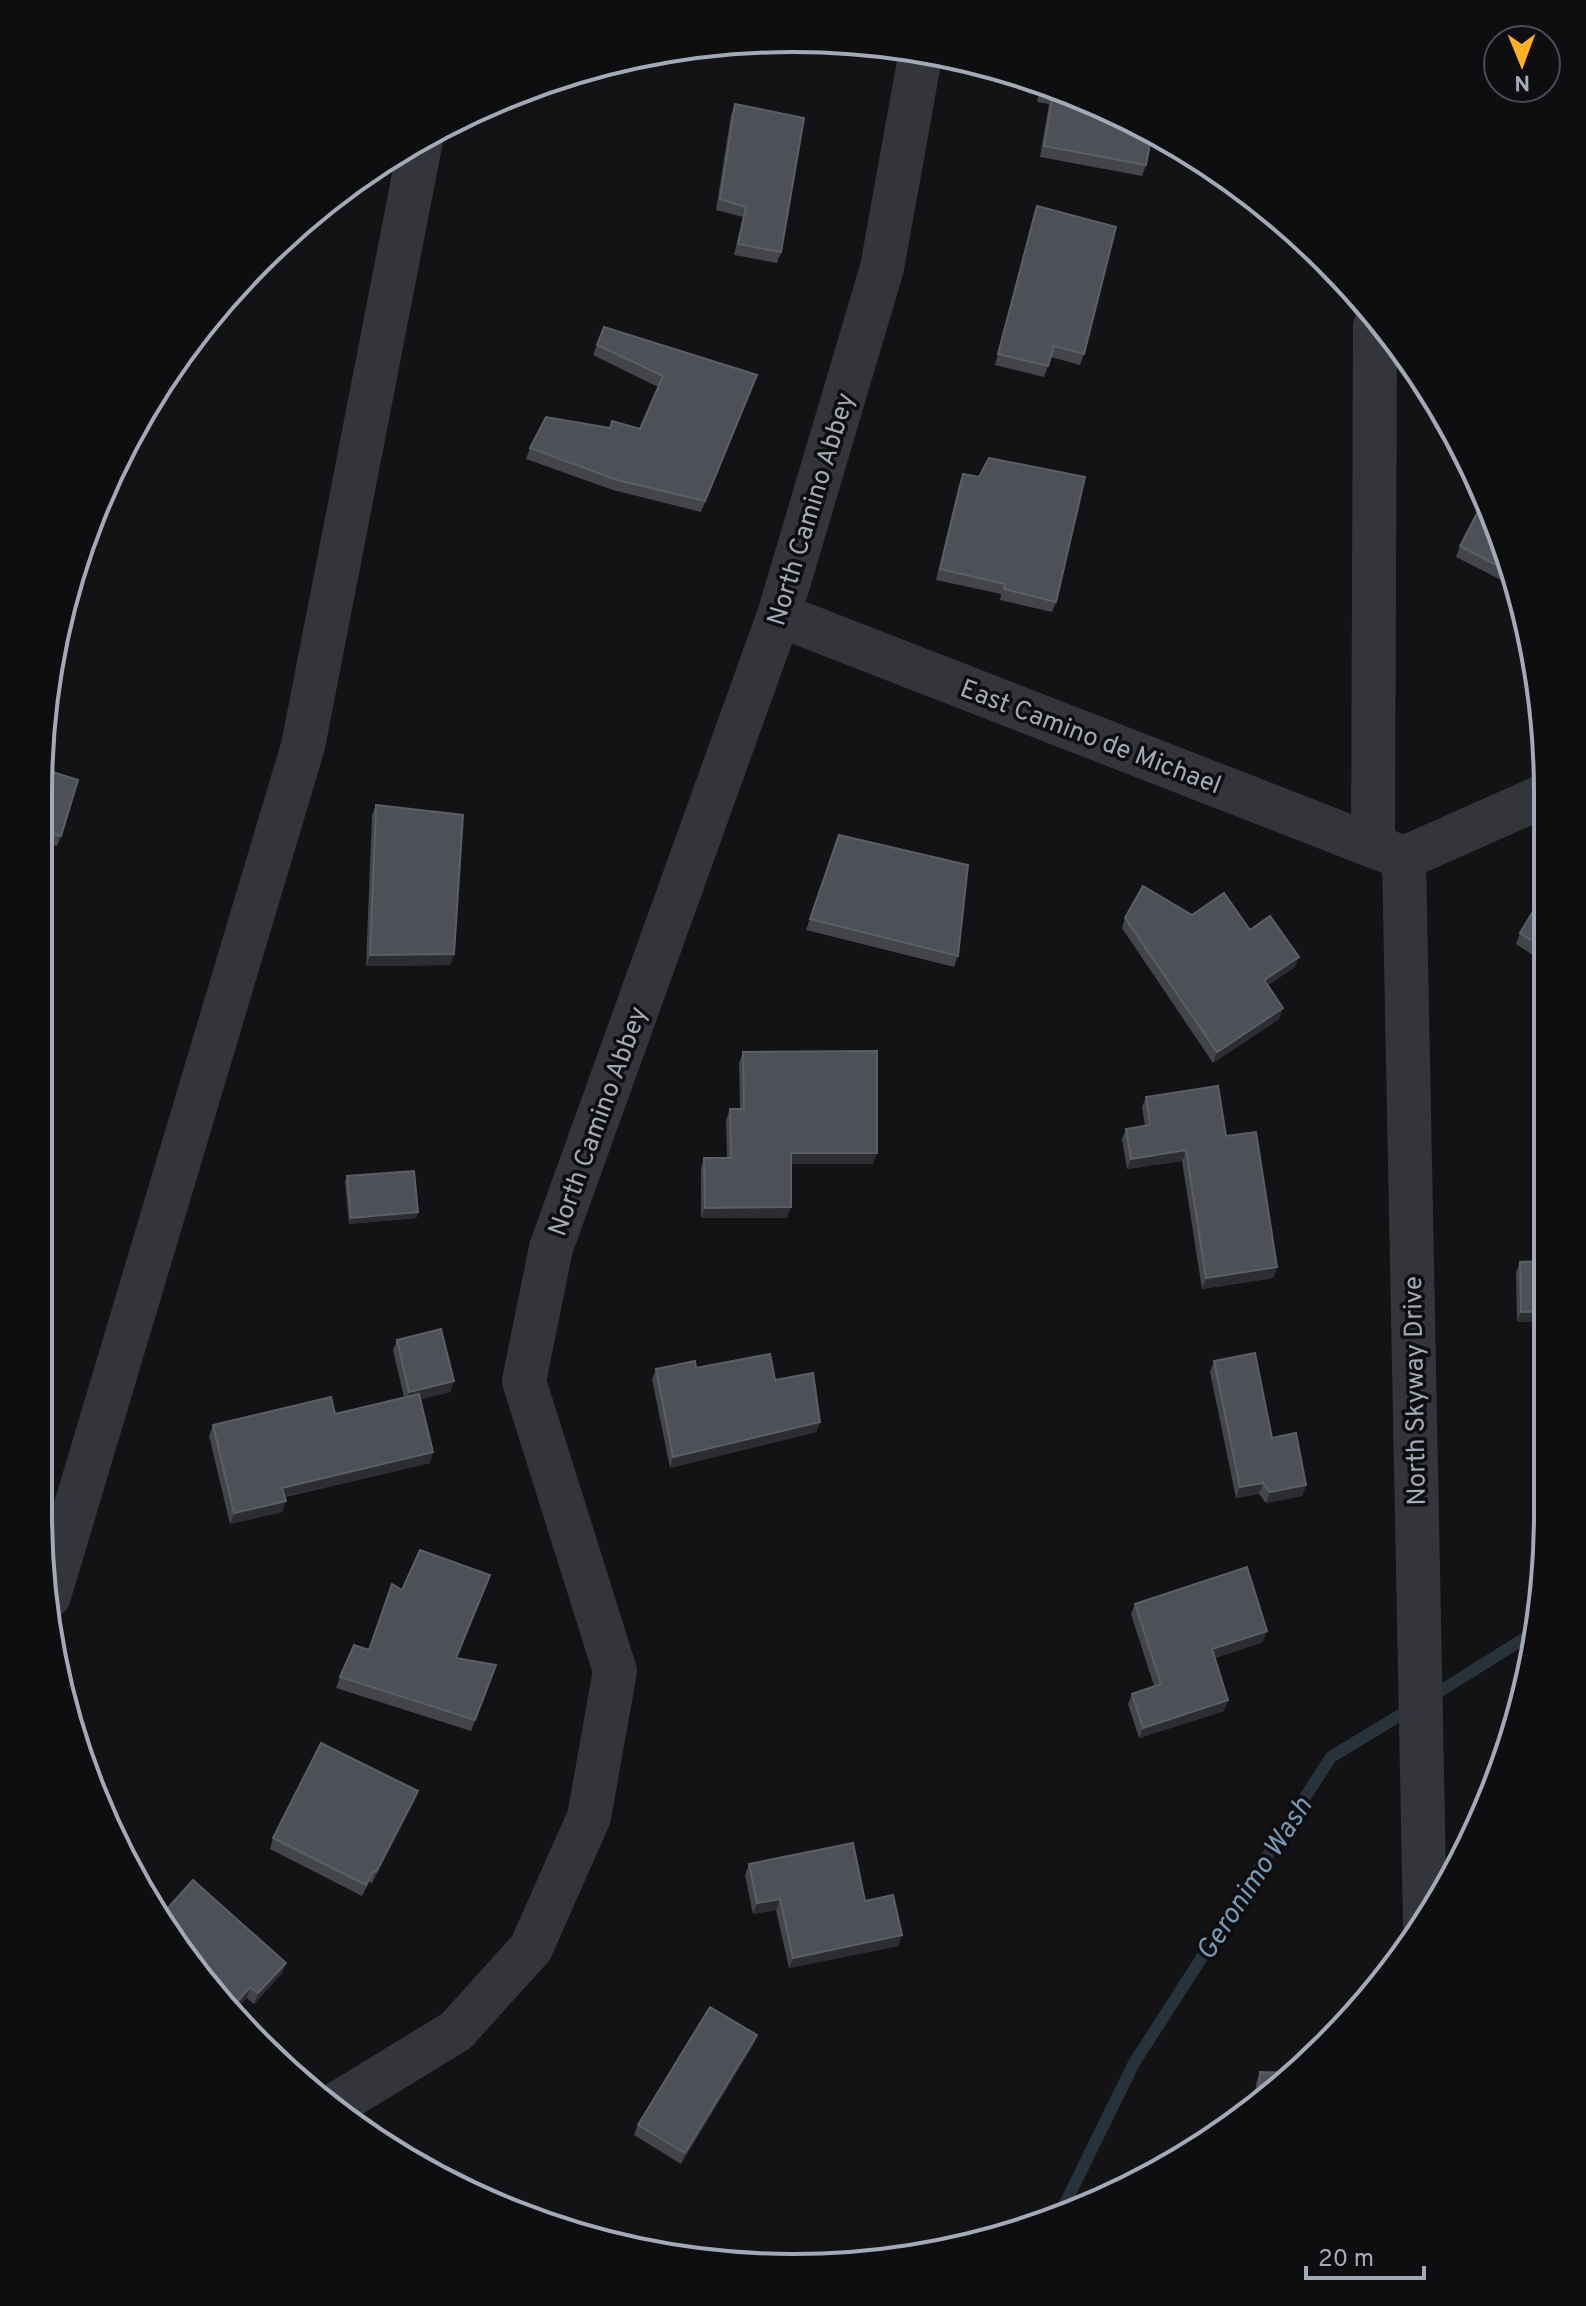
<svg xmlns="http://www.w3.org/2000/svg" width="1586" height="2306" viewBox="0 0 1586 2306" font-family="Overpass,sans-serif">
<rect width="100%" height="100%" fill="#131315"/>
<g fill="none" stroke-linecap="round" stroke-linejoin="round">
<g stroke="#28323a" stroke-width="12">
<polyline points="1431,1697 1536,1631"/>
<polyline points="1061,2212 1134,2063 1331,1757 1412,1708"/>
</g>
<g stroke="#33353a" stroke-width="44">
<polyline points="779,615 1404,858"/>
<polyline points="1373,846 1375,326"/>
<polyline points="1404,858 1425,1925"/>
<polyline points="1404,858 1548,794"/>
<polyline points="49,1596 303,746 421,140"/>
<polyline points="335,2105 456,2031 531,1948 589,1817 615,1671 524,1381 551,1248 779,615 882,268 921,51"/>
</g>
</g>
<g fill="#43454b">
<polygon points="1041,83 1082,96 1146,165 1142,176 1040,157 1049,104 1037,102"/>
<polygon points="735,104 781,252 777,263 734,255 743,217 716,210 731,115"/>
<polygon points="1037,206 1084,354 1080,365 1051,357 1044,377 995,365 1033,217"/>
<polygon points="604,327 757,375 701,512 613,490 526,459 530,448 609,428 640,429 658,387 593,355"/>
<polygon points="963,474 1056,602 1052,612 1000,600 1001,594 936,580 959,485"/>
<polygon points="1484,500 1513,586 1456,557 1460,546"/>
<polygon points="43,769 61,836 57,846 38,841 38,793"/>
<polygon points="376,805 454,954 450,965 366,966 372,815"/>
<polygon points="839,835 958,956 954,967 806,930"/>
<polygon points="1548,891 1548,965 1516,944 1520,933"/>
<polygon points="1192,915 1295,967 1268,985 1279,1019 1213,1063 1122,928 1125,918"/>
<polygon points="743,1052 873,1164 791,1164 787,1218 701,1218 701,1169 704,1158 727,1158 726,1120 730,1109 740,1109 739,1063"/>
<polygon points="1146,1097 1226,1136 1277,1267 1273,1278 1202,1289 1182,1161 1127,1169 1122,1139 1126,1129 1145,1126 1142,1107"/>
<polygon points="347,1176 418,1212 416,1218 349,1224 345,1182"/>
<polygon points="1548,1261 1517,1322 1516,1272 1520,1262"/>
<polygon points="397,1340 454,1381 450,1392 421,1399 430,1463 285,1497 282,1512 230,1524 209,1436 213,1425 335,1414 404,1397 393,1350"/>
<polygon points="1214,1361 1272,1438 1306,1485 1302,1496 1266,1503 1259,1494 1236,1498 1210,1372"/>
<polygon points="696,1368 775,1380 820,1422 816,1432 670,1468 652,1379 656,1369"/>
<polygon points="1135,1604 1263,1642 1215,1658 1228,1700 1224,1711 1139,1738 1128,1704 1132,1694 1154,1686 1131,1614"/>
<polygon points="369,1650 456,1658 496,1665 471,1731 336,1688 340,1677"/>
<polygon points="418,1791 414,1802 372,1883 369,1882 362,1896 270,1849 273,1838"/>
<polygon points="749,1864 865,1901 902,1935 898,1946 789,1968 776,1910 753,1914 745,1875"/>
<polygon points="165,1932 286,1963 282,1973 254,2004"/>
<polygon points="757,2035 753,2045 681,2164 634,2135 638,2125"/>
<polygon points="1260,2072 1290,2073 1255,2098 1256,2083"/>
</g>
<g fill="#2c2d31">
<polygon points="454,954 450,965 366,966 370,955"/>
<polygon points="1299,957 1295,967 1260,990 1264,980"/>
<polygon points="1283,1008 1279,1019 1213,1063 1217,1052"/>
<polygon points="1186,1150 1182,1161 1127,1169 1131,1159"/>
<polygon points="791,1153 877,1153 873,1164 788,1164"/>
<polygon points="791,1207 787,1218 701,1218 705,1208"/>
<polygon points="418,1212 416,1218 349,1224 351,1218"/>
<polygon points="1277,1267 1273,1278 1202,1289 1206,1278"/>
<polygon points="1548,1311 1548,1322 1517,1322 1521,1312"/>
<polygon points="454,1381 450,1392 405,1403 409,1392"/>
<polygon points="820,1422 816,1432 670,1468 673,1457"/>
<polygon points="433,1452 430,1463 278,1498 282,1488"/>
<polygon points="1263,1483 1259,1494 1236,1498 1240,1487"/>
<polygon points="1306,1485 1302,1496 1266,1503 1270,1492"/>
<polygon points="286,1501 282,1512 230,1524 234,1513"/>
<polygon points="1267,1631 1263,1642 1208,1660 1212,1649"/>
<polygon points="1228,1700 1224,1711 1139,1738 1143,1728"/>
<polygon points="418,1791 414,1802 372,1883 376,1872"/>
<polygon points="780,1899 776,1910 753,1914 757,1903"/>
<polygon points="902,1935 898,1946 789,1968 793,1958"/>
<polygon points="286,1963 282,1973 254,2004 258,1993"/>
<polygon points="250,1987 247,1998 234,2011 232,2008"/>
<polygon points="757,2035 753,2045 681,2164 685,2153"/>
</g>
<g fill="#4e5057" stroke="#5b5e66" stroke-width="2">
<polygon points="1043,84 1082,96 1152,133 1146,165 1044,146 1053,93 1041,91"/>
<polygon points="735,104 804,118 781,252 738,244 746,207 720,199"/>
<polygon points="1037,206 1116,227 1084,354 1054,346 1048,366 998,354"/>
<polygon points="604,327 757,375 705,501 617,480 530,448 546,417 610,428 612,421 640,429 663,376 597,345"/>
<polygon points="989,458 1085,477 1056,602 1004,589 1005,584 940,569 963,474 979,477"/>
<polygon points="1484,500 1508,571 1460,546"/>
<polygon points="45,726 55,729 43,769 78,780 61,836 38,829 38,793"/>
<polygon points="376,805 463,815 454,954 370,955"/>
<polygon points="839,835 968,865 958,956 810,919"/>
<polygon points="1143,886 1192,915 1224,893 1250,930 1270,916 1299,957 1264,980 1283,1008 1217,1052 1125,918"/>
<polygon points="1546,890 1548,891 1548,951 1520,933"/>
<polygon points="877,1051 877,1153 791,1153 791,1207 705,1208 704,1158 731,1158 730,1109 744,1109 743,1052"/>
<polygon points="1218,1086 1226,1136 1256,1132 1277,1267 1206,1278 1186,1150 1131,1159 1126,1129 1150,1125 1146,1097"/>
<polygon points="414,1171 418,1212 351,1218 347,1176"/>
<polygon points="1548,1261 1548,1311 1521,1312 1520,1262"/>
<polygon points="441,1329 454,1381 409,1392 397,1340"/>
<polygon points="1255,1353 1272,1438 1296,1433 1306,1485 1270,1492 1263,1483 1240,1487 1214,1361"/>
<polygon points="770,1354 775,1380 813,1373 820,1422 673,1457 656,1369 695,1361 696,1368"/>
<polygon points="419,1394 433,1452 282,1488 286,1501 234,1513 213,1425 331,1397 335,1414"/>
<polygon points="420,1550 490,1575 456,1658 496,1665 475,1720 340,1677 354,1645 369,1650 392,1584 402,1590"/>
<polygon points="1247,1567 1267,1631 1212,1649 1228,1700 1143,1728 1132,1694 1161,1684 1135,1604"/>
<polygon points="321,1743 418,1791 376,1872 373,1871 366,1885 273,1838"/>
<polygon points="853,1843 865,1901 893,1895 902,1935 793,1958 780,1899 757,1903 749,1864"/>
<polygon points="193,1880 286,1963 258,1993 250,1987 232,2008 165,1932 159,1918"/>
<polygon points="710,2007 757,2035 685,2153 638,2125"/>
<polygon points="1260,2072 1290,2073 1259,2096"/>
</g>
<g text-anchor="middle" stroke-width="7" stroke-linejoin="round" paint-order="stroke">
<g font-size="26" fill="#a3a9b7" stroke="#0e0e10">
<text transform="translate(810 509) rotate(-73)" y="9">North Camino Abbey</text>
<text transform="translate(1091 736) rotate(21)" y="9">East Camino de Michael</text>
<text transform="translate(597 1121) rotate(-70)" y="9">North Camino Abbey</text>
<text transform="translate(1414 1391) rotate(-91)" y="9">North Skyway Drive</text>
</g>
<g font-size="28" font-style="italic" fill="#7699b5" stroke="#0e0e10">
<text transform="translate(1253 1878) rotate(-57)" y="10">Geronimo Wash</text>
</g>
</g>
<path d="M0 0H1586V2306H0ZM793 52H793A741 741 0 0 1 1534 793V1513A741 741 0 0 1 793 2254H793A741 741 0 0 1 52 1513V793A741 741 0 0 1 793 52Z" fill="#0e0e10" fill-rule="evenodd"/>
<path fill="none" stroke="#a3a9b7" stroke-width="4" d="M793 52H793A741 741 0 0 1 1534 793V1513A741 741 0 0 1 793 2254H793A741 741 0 0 1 52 1513V793A741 741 0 0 1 793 52Z"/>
<g transform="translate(1522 64) rotate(179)"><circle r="38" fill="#0e0e10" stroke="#4a4c53" stroke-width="2"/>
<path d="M0-6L14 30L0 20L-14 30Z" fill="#ffb121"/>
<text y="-12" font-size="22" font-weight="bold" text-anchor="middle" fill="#a3a9b7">N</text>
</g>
<path d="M1306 2266v12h118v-12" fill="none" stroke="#a3a9b7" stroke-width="4"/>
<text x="1318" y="2266" font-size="24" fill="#a3a9b7" stroke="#0e0e10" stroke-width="6" paint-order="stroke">20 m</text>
</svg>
